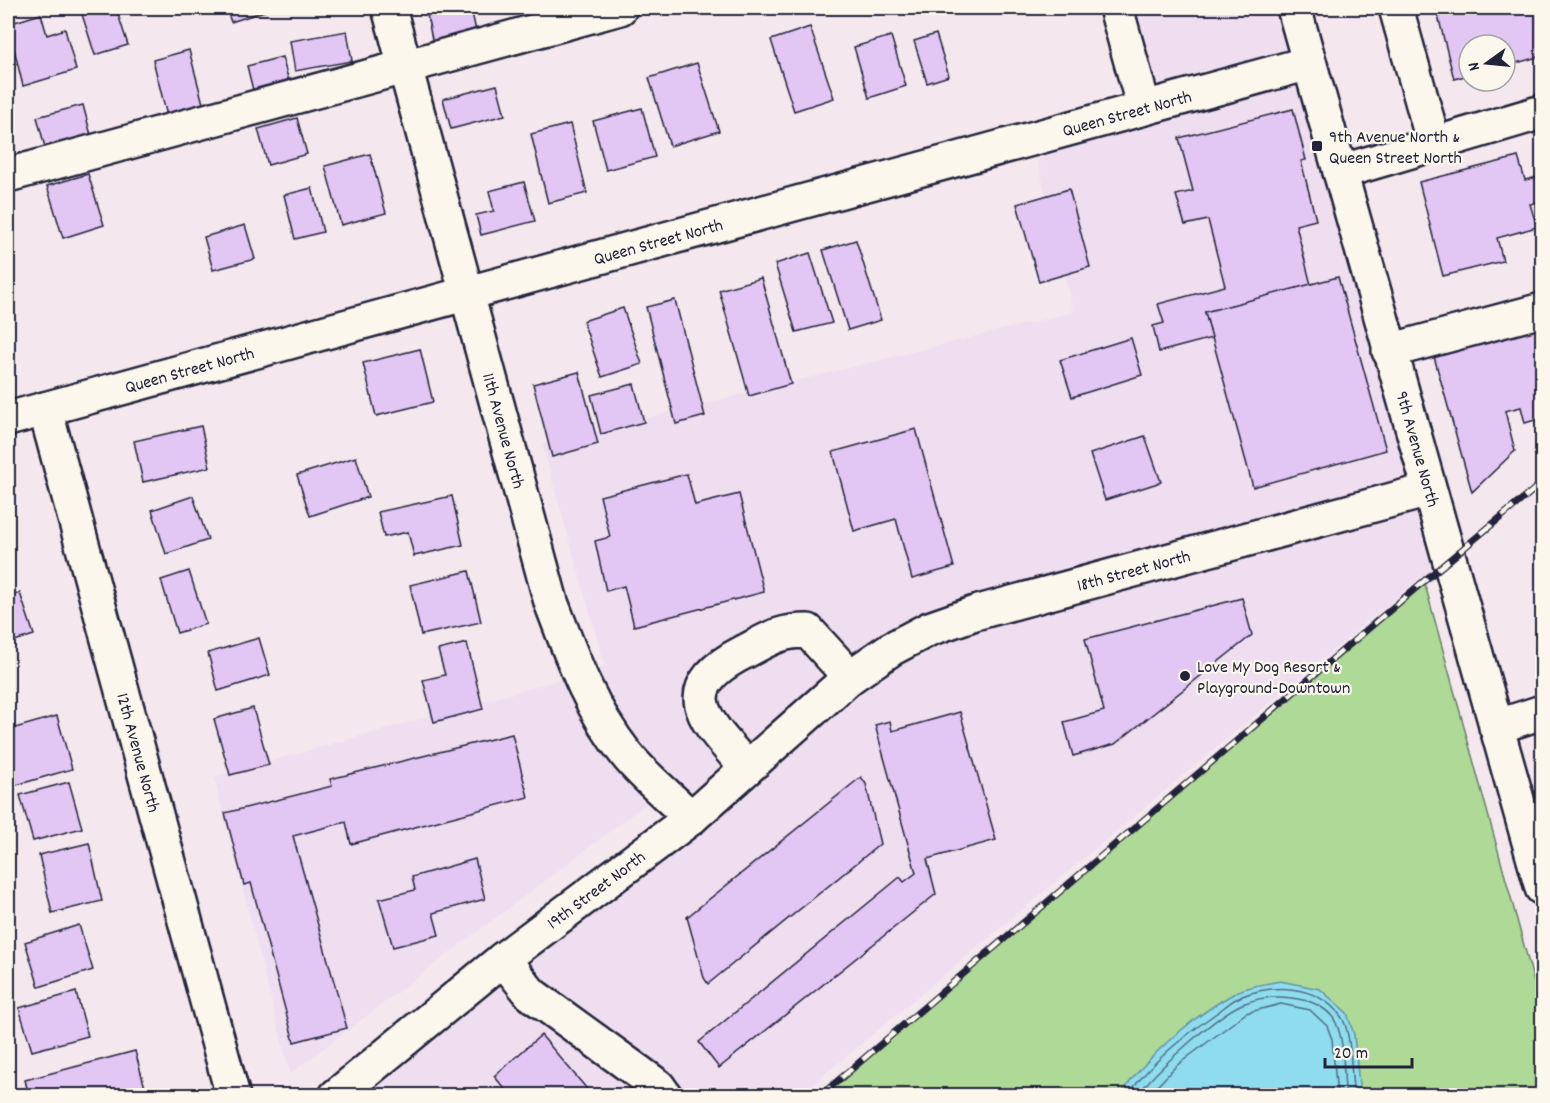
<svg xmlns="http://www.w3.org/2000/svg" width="1550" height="1103" viewBox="0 0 1550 1103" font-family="Dekko,sans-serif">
<rect width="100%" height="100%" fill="#f4e8ee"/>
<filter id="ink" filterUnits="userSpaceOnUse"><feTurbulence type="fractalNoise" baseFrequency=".0167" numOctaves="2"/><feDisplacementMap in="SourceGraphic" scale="12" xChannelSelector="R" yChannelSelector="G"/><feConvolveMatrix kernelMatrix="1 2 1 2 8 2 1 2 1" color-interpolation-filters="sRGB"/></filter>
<g filter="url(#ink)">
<g fill="#efdef0">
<polygon points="1110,8 1276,8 1288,52 1133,95"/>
<polygon points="1296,82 1408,480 828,675 692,796 640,745 612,702 595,669 605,666 542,444 1073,312 1036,153"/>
<polygon points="1416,509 1436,580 1421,577 800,1095 360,1096 861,688 899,661 935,642 980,627"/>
<polygon points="562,679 581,716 611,763 650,801 290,1074 214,777"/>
</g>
<polygon fill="#aed997" stroke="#687e69" stroke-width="1.5" points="1424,581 1542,1011 1542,1095 820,1096"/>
<path fill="#8fdcee" stroke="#6392a6" stroke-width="1.5" d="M1280 981 1320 989 1347 1013 1354 1035 1360 1095H1120C1148 1055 1192 1017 1235 993 1247 986 1266 984 1280 981Z"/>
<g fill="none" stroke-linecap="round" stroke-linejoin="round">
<g stroke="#4e6c83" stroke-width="1.5">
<path d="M1127 1096C1151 1062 1184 1036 1218 1012 1225 1007 1232 1000 1240 997 1274 983 1316 985 1340 1015 1353 1031 1350 1074 1354 1096"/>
<path d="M1137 1096C1153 1073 1219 1012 1245 1003 1266 996 1281 995 1303 1000 1315 1002 1331 1011 1336 1023 1346 1045 1342 1072 1346 1096"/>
<polyline points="1148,1096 1176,1066 1246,1013 1281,1004 1310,1010 1327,1026 1332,1039 1337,1096"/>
</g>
</g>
<g fill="#e2c6f4" stroke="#22223b" stroke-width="1.5">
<polygon points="80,8 116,8 128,45 95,55"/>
<polygon points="226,8 271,8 271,9 231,22"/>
<polygon points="436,8 471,8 478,40 434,49 426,10"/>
<polygon points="1436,8 1542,8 1542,56 1505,66 1505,45 1469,45 1469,75 1454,79"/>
<polygon points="41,14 47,35 65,29 76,70 23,86 8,24"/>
<polygon points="810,27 834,98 794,111 771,40"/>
<polygon points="347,31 352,61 295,71 290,41"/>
<polygon points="936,34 949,76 927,83 914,41"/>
<polygon points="891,36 906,86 869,98 854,47"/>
<polygon points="189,50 206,115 169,124 153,60"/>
<polygon points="282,57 291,88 255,98 247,66"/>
<polygon points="697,63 719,131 670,146 649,78"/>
<polygon points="497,85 505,115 451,129 443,99"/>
<polygon points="83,105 92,139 46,151 37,117"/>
<polygon points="642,108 655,157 606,170 593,121"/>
<polygon points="1293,109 1306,160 1301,161 1316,220 1296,225 1311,285 1205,312 1212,338 1159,352 1153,326 1164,323 1158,304 1225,286 1208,220 1185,225 1176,195 1193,191 1179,138"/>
<polygon points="297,118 307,154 268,165 258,129"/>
<polygon points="570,124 587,193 548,203 531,134"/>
<polygon points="370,154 386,213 341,225 325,166"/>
<polygon points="1518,157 1525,180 1542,176 1542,201 1530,204 1537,227 1497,238 1503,261 1443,276 1419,182"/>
<polygon points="88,174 104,225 63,238 47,186"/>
<polygon points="524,182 535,221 481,235 476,215 494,211 489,191"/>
<polygon points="312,188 323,232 295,239 284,195"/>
<polygon points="1069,189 1090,267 1039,282 1017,204"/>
<polygon points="245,225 255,259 213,270 204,237"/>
<polygon points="856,240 881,320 848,330 823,250"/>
<polygon points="810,253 832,323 796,332 775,264"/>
<polygon points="1338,277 1386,450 1253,487 1205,312"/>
<polygon points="761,278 791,384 749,396 719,290"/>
<polygon points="675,300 705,416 676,424 646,307"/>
<polygon points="623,308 642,364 602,377 583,321"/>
<polygon points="1542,326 1542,418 1525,423 1521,407 1505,411 1515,451 1472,492 1431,346"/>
<polygon points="1131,338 1142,375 1072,397 1060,360"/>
<polygon points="420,349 433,402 376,416 363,363"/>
<polygon points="579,372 598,444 552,457 533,384"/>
<polygon points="634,384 644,422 601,434 591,395"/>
<polygon points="201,426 210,467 143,482 134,441"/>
<polygon points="916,429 954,567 912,579 896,519 854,531 833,452"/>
<polygon points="1145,436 1161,482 1105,500 1090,454"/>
<polygon points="356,457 368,497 310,516 297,475"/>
<polygon points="687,474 695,505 739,494 764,592 634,626 624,586 606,591 595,541 610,537 600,496"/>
<polygon points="193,496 208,540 166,554 152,510"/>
<polygon points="452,496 463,545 414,556 408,532 384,537 378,512"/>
<polygon points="189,571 206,624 177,633 161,580"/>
<polygon points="469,571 481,622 421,635 410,585"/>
<polygon points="20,593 34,635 8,643 8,597"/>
<polygon points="1242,598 1252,635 1115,744 1073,756 1064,722 1104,711 1085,639"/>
<polygon points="259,638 270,675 218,691 208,653"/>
<polygon points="467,643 483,709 434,722 423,680 445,675 438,650"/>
<polygon points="253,708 269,765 230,775 214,719"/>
<polygon points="960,712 996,840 927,859 936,894 719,1068 699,1042 900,877 904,882 916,873 875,725 890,721 892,731"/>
<polygon points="57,716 72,769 13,786 8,768 8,730"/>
<polygon points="512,734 528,797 351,844 346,822 293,836 347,1028 294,1042 251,883 244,885 225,813 332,786 330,779"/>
<polygon points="861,777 866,784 880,844 708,984 704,978 687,917"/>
<polygon points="69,782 82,828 33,841 20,795"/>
<polygon points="89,843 102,901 52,913 39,855"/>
<polygon points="475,859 485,899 433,913 439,935 393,947 379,899 415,890 412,877"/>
<polygon points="79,925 93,970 39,987 25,942"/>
<polygon points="76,992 88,1036 32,1051 19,1008"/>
<polygon points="541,1035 593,1096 511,1096 494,1076"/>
<polygon points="135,1051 147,1095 29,1096 25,1080"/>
</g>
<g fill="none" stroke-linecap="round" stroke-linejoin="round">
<g stroke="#22223b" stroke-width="38">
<g id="minor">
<path id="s1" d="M389 8 551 602C571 655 590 709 626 754 644 777 670 797 691 818"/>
<polyline points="1116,8 1144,108"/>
<path id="s2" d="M1294 8 1542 888"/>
<polyline points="1396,8 1434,144"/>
<polyline points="1340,172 1542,112"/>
<polyline points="8,175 620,8"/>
<polyline points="1389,351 1542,310"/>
<path id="s3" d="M45 409 233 1096"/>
<path id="s4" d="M8 419 1309 63"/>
<polyline points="1496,727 1542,712"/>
<path d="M747 768C707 722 669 690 744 652 769 639 779 631 808 631L850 677"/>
<polyline points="503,959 531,994 658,1086 665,1096"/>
<path id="s5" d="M336 1096 503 959 691 818 850 677 891 649 929 629 975 613 1429 490"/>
</g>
</g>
<use href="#minor" stroke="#fbf7ec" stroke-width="33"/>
<g stroke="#22223b" stroke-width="7">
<polyline id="rail" points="820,1096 1424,581 1542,483"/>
</g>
<use href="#rail" stroke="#fbf7ec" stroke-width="4.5" stroke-dasharray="14" stroke-linecap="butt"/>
</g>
</g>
<g fill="#22223b" stroke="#fbf7ec" stroke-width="2">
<rect x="1311" y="140" width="12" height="12" rx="3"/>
<circle cx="1185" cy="676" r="6"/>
</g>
<g text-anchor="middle" stroke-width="4.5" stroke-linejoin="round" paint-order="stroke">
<g font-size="18" fill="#22223b" stroke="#fbf7ec">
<text dy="6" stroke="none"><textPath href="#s4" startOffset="1160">Queen Street North</textPath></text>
<text dy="6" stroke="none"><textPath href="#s4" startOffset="674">Queen Street North</textPath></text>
<text dy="6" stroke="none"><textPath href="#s4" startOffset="188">Queen Street North</textPath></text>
<text dy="6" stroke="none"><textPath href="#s1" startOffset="438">11th Avenue North</textPath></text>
<text dy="6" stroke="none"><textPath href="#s2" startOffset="458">9th Avenue North</textPath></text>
<text dy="6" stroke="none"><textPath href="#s5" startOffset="969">18th Street North</textPath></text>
<text dy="6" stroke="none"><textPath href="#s3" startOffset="356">12th Avenue North</textPath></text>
<text dy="6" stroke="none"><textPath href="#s5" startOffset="332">19th Street North</textPath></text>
</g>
<g font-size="18" fill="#22223b" stroke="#fbf7ec" text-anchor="start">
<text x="1329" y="142">9th Avenue North &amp;<tspan x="1329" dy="21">Queen Street North</tspan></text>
<text x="1197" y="672">Love My Dog Resort &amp;<tspan x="1197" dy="21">Playground-Downtown</tspan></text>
</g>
</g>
<rect width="1550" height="1103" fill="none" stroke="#fbf7ec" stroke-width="30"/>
<rect x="15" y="15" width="1520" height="1073" fill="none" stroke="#22223b" stroke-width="2" filter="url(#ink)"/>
<g transform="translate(1487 63) rotate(255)"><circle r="28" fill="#fbf7ec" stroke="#a4a2a5" stroke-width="1.5"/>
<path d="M0-4.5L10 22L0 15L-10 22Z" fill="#22223b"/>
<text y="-9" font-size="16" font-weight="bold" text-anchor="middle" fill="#22223b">N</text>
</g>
<path d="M1325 1058v9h87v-9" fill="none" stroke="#22223b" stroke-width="3"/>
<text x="1334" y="1058" font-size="18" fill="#22223b" stroke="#fbf7ec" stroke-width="4.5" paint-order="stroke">20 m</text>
</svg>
